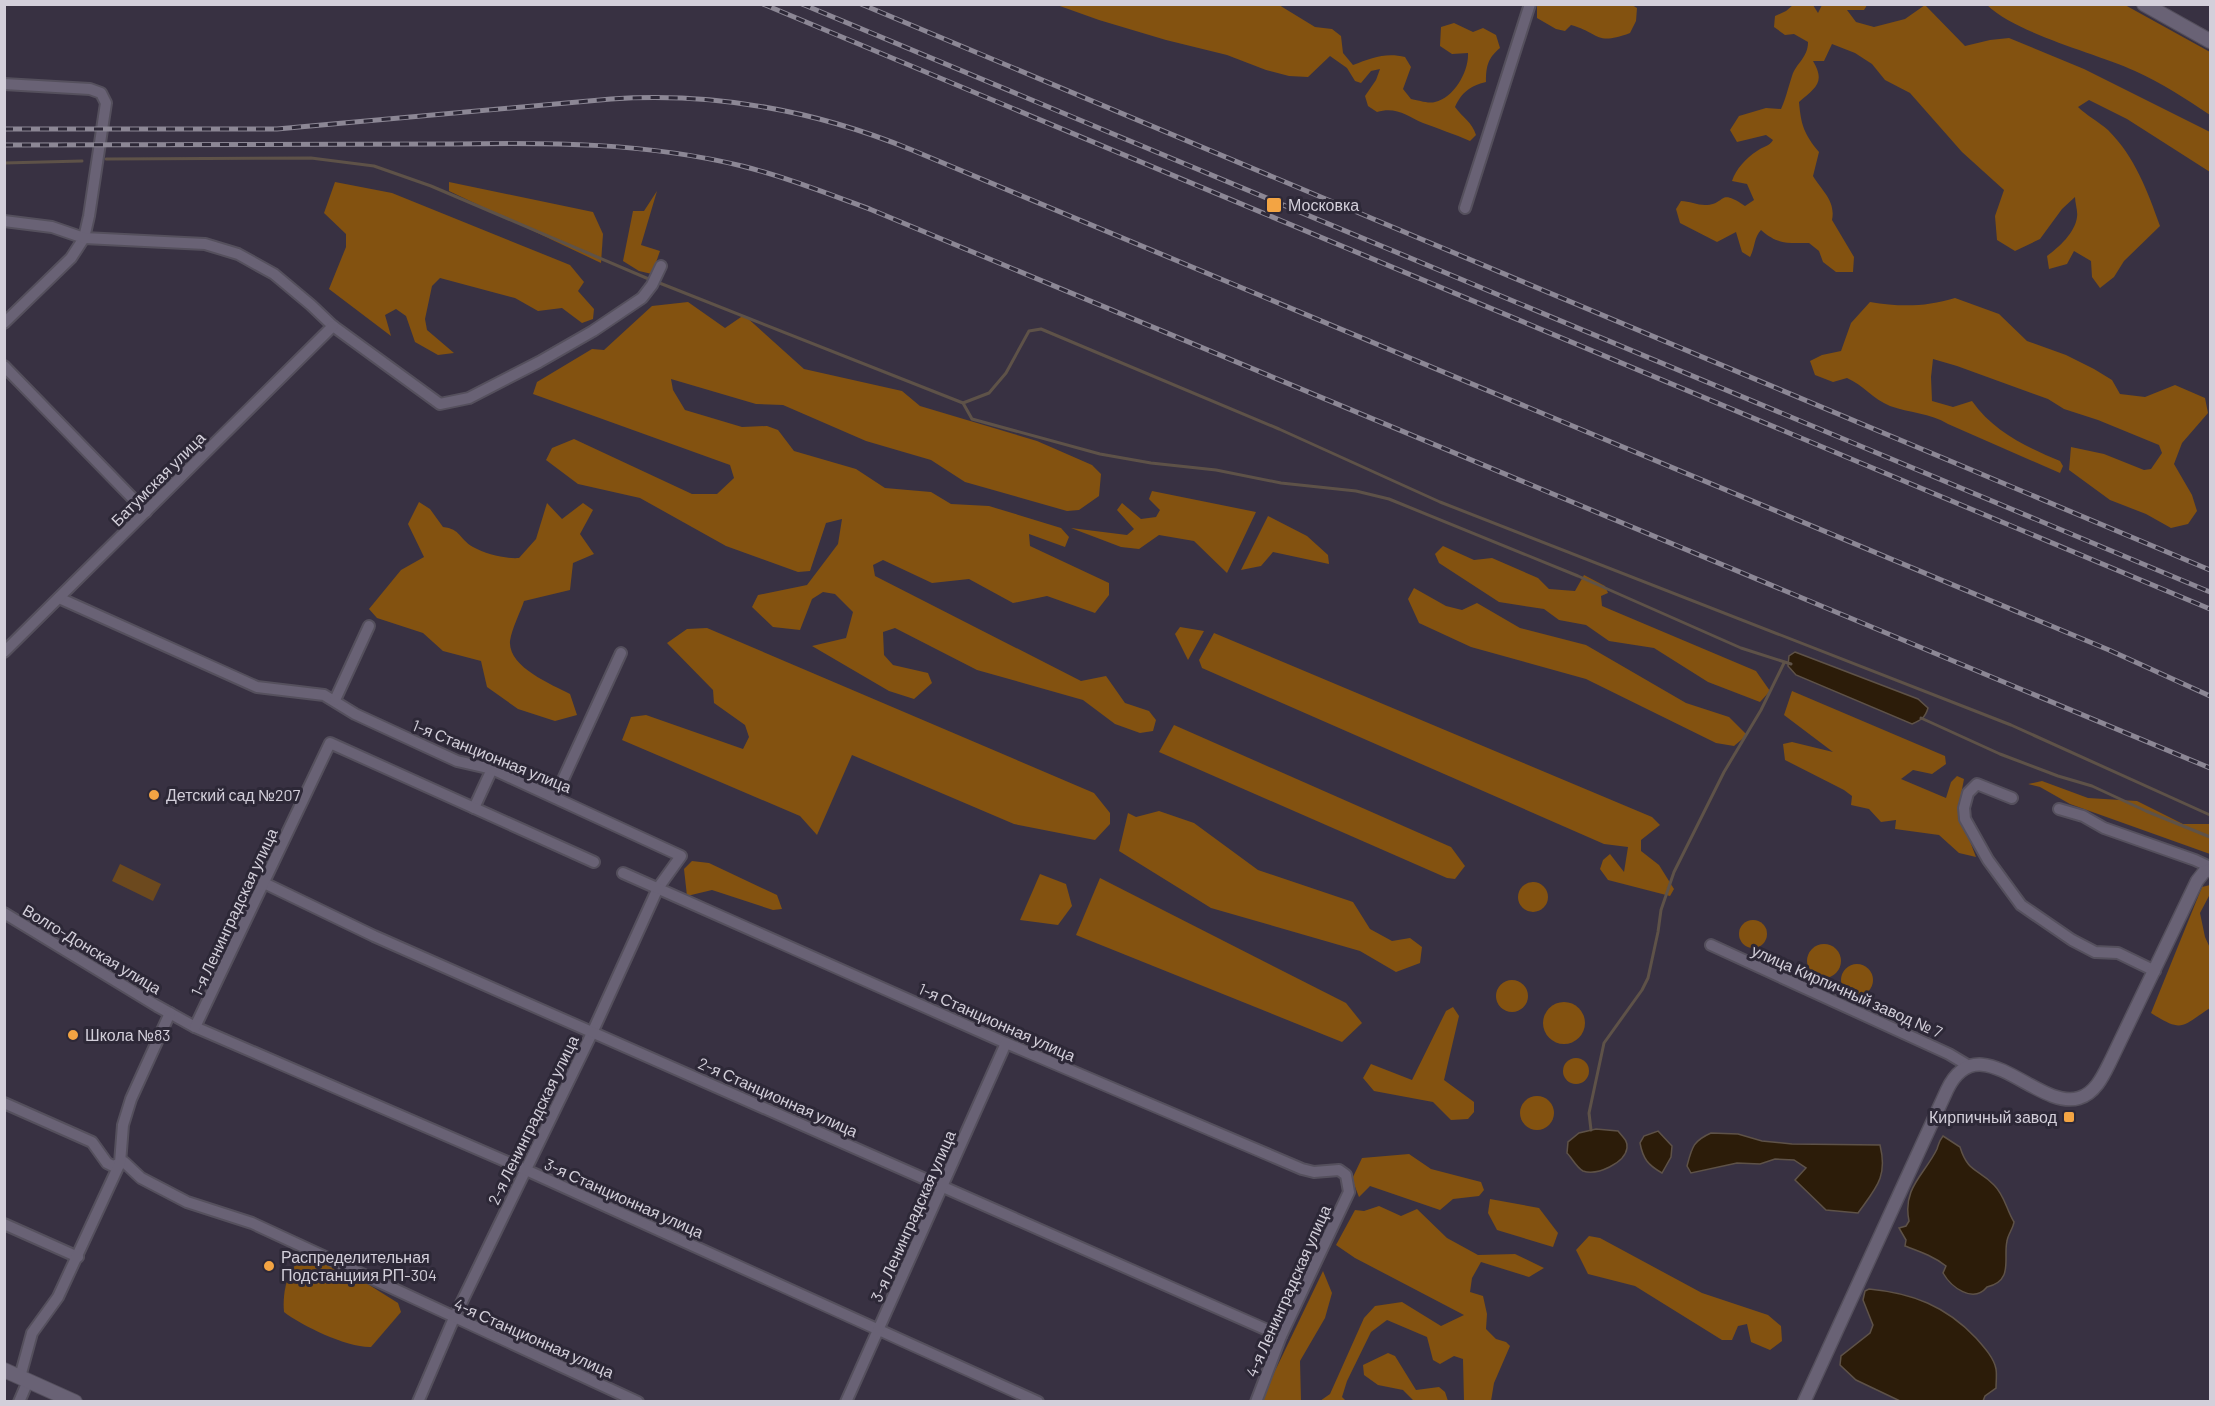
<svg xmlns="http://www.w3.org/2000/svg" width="2215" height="1406" viewBox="0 0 2215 1406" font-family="Barlow,sans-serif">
<rect width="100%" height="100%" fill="#383142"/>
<polygon fill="#6c491e" points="120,864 161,884 153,901 112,881"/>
<g fill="#835210">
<path d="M1057 5H1279L1315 27 1332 29 1341 36 1343 53 1353 65C1371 58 1386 52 1405 57L1411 67 1403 89 1411 99C1418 100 1428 104 1435 102 1454 98 1469 71 1468 53L1452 54 1440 46 1441 27 1454 23 1473 32 1483 28 1496 35 1500 48C1488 58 1486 66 1486 82 1470 86 1462 92 1455 107 1463 118 1472 122 1476 135L1470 141C1454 134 1439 129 1423 123 1407 116 1396 106 1377 112L1368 106 1365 96 1376 80 1380 69 1371 71 1361 83 1355 81 1347 68 1330 56 1308 77 1289 76 1266 70 1227 55 1166 40 1099 20Z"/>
<path d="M1537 5H1632L1637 8 1636 21 1630 33C1595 46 1600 33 1571 25L1565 31 1556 29 1537 18Z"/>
<path d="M1793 5H1813L1818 13 1822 5H1867L1864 10H1847L1856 22 1874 27 1905 19 1925 5 1965 46 1990 40 2009 38 2084 69 2210 132V172L2127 119 2089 100 2078 107C2086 115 2099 122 2108 130 2135 157 2147 190 2160 226L2124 261 2114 277 2100 288 2092 277 2091 261 2074 251 2067 264 2049 269 2047 256C2059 247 2075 233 2077 217 2078 211 2075 203 2075 197L2062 209 2040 239 2015 251 1997 240 1995 216 2004 190 1962 152 1910 93 1885 80 1872 64 1855 53 1832 44 1824 61H1813C1826 83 1815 88 1799 102 1801 125 1804 134 1819 152L1813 176C1822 191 1836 201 1832 220L1854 257 1853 272H1836L1823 262 1819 251 1809 243C1788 243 1778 245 1761 230 1754 237 1755 248 1750 257L1742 252 1736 232 1717 242 1680 223 1676 209 1681 201C1689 201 1697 205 1705 205 1727 205 1717 187 1745 206L1754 200 1747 184 1732 181C1736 169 1746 158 1757 151 1763 146 1769 147 1773 140L1766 135 1737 142 1730 130 1739 116 1766 108 1781 109C1786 98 1788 88 1792 76 1796 63 1808 58 1808 42L1794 34 1785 35 1774 27 1775 16 1786 11Z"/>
<path d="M1987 5H2125L2210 52V115C2186 99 2162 83 2135 71 2093 52 2019 35 1987 5Z"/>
<polygon points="335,182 392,193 570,265 584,282 578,291 594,309 593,319 582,323 562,308 538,311 515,298 440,278 432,286 425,319 427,330 454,353 438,355 415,342 406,316 396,309 385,315 391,336 329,289 346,247 346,234 324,213"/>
<polygon points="449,182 593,212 603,234 601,263 449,191"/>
<polygon points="657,191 641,245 660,251 652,274 639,271 623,261 633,211 644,211"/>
<path d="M1955 298 1999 314 2027 341 2066 355 2094 369 2112 380 2120 394 2145 397 2175 385 2205 398 2208 413 2182 443 2174 464 2192 495 2197 511 2188 524 2171 528 2146 514 2110 500 2069 470 2071 447 2104 454 2144 470 2151 469 2162 453 2159 445 2098 420 2064 409 2048 399 1957 366 1933 359 1931 377 1932 401 1953 407 1972 401C1994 432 2025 446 2060 461L2063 466 2060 473 1948 424C1930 413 1909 413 1890 406 1873 399 1863 385 1847 378L1833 382 1815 375 1810 361 1822 355 1841 351 1851 323 1870 302C1900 307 1926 307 1955 298Z"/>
<polygon points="688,302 725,328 744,315 804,369 902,391 920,406 1037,441 1092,465 1101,474 1099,496 1079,510 1067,511 965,482 931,460 866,441 783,405 756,404 671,379 673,390 685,410 742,427 767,426 778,430 794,451 856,469 885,488 931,492 951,504 989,506 1061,528 1069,537 1065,547 1029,534 1030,546 1109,583 1109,595 1095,613 1047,596 1013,603 969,579 932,583 883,560 873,565 875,576 1081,681 1106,676 1125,703 1149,711 1156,720 1153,731 1140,733 1115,724 1083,700 977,670 895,628 883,632 884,655 893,665 928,673 932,683 914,699 889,691 812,646 846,638 853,612 835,594 823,592 812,599 800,630 773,627 752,607 758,595 807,585 838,544 842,519 826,523 810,571 798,572 726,546 640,498 578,484 546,460 552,448 574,439 692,494 717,494 734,478 730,465 533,394 537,382 592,349 604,350 652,306"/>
<polygon points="1152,491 1256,512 1227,573 1194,541 1159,535 1139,549 1121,547 1071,528 1127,535 1134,529 1117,510 1122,503 1141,519 1156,517 1160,510 1149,499"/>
<path d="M419 502 430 509 443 527C461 529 459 539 473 547 486 554 505 559 519 558L536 539 547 503 562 519 583 503 593 510 580 534 594 554 573 563 570 590 524 601C520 613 512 628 510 641 508 667 551 684 570 694L577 715 555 721 518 709 487 687 481 661 443 651 423 633 377 618 369 609 401 570 424 557 408 524Z"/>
<polygon points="1268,516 1307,536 1328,555 1329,564 1273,552 1261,566 1241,570"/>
<polygon points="1443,546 1474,560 1492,558 1538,578 1549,589 1575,591 1584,575 1605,586 1608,593 1601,596 1602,606 1756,671 1770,691 1760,702 1708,682 1654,648 1609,641 1586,625 1559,620 1544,609 1499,602 1439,563 1435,554"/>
<polygon points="1414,588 1446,606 1462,610 1477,603 1520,628 1586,645 1686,703 1729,717 1747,735 1734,746 1716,743 1586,679 1471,647 1419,623 1408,599"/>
<polygon points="1180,627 1204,631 1188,660 1175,634"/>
<polygon points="707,628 1094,793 1110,813 1110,824 1095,840 1014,824 852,755 817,835 800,816 622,740 631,717 646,715 743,749 749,737 745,725 714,703 713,690 667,643 687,629"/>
<polygon points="1214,633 1652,817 1660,825 1641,840 1641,851 1659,865 1674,889 1670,896 1608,880 1600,869 1603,860 1610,854 1624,872 1628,847 1604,844 1202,668 1199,660"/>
<polygon points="1792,691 1945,756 1946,764 1932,774 1913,770 1901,779 1946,798 1951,782 1957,776 1964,779 1958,810 1976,857 1959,853 1939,835 1895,829 1896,820 1881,822 1869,809 1851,805 1852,796 1844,790 1785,760 1783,744 1792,742 1833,752 1784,715"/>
<polygon points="1174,725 1451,847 1465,866 1455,879 1447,878 1159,752"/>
<polygon points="2042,781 2088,798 2137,801 2183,824 2210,824 2210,854 2070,804 2040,787 2028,784"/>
<polygon points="1159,811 1194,823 1258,870 1353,902 1370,929 1392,941 1410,938 1422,947 1420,963 1396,972 1360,951 1211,908 1119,851 1128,813 1136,817"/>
<polygon points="692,861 709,863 777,895 782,909 773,910 712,890 687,896 684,869"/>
<polygon points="1040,874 1066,884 1072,906 1058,925 1020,920"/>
<polygon points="1100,878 1346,1003 1362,1023 1342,1042 1076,935"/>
<circle cx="1533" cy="897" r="15"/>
<path d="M2210 885V894L2200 913 2205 937 2210 948V1008C2181 1027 2183 1033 2151 1013L2202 887Z"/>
<circle cx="1753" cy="934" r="14"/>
<circle cx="1824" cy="961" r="17"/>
<circle cx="1857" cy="980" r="16"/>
<circle cx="1512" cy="996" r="16"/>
<circle cx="1564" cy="1023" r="21"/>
<polygon points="1453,1007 1459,1016 1444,1080 1474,1102 1474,1112 1468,1119 1451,1120 1433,1102 1374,1091 1363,1078 1371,1064 1412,1080 1446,1011"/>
<circle cx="1576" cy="1071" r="13"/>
<circle cx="1537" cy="1113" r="17"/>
<polygon points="1409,1154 1431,1169 1481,1182 1484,1190 1479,1196 1453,1199 1440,1210 1370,1186 1359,1197 1352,1179 1362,1158"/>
<polygon points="1490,1199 1539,1208 1558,1233 1553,1247 1497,1230 1488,1213"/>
<polygon points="1379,1206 1401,1216 1417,1209 1447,1238 1478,1255 1515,1254 1544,1268 1529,1277 1481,1262 1472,1278 1470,1292 1483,1296 1487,1314 1486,1329 1496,1339 1506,1342 1510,1346 1494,1383 1491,1401 1464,1401 1463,1359 1454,1356 1440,1364 1433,1360 1427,1337 1387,1320 1371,1332 1347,1381 1342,1397 1346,1401 1320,1401 1330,1394 1364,1318 1375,1306 1402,1302 1441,1326 1464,1315 1355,1258 1336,1245 1355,1210 1364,1211"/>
<polygon points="1589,1236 1600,1238 1702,1293 1768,1315 1781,1326 1782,1341 1770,1350 1751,1342 1747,1324 1738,1326 1732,1340 1722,1340 1635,1286 1588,1274 1576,1250"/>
<path d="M312 1257 342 1268 398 1303 401 1312 371 1347C348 1348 302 1326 284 1312 282 1292 288 1258 312 1257Z"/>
<polygon points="1323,1271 1332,1293 1325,1318 1300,1361 1301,1401 1260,1402"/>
<polygon points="1388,1353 1395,1356 1416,1390 1439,1387 1445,1392 1448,1401 1414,1401 1403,1390 1378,1385 1364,1375 1363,1365"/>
</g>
<g fill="#2c1c09" stroke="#5e5248" stroke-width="1.5">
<path d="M1795 652 1918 699 1928 708C1925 718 1921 720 1912 724L1796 675 1788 666 1789 656Z"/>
<path d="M1596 1129 1618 1131C1623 1137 1628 1141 1627 1148 1625 1163 1597 1176 1583 1171 1576 1167 1572 1158 1567 1153L1568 1142 1579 1133Z"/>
<path d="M1658 1131 1672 1146 1671 1157 1662 1173C1648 1165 1643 1159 1640 1143L1644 1136Z"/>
<path d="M1711 1133 1738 1134 1762 1141 1792 1144 1880 1145C1888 1177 1876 1188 1858 1213L1826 1210 1795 1180 1806 1168 1794 1160 1775 1159 1760 1164 1737 1163 1691 1173 1687 1166C1692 1147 1693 1141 1711 1133Z"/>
<path d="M1943 1136 1960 1147C1968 1173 1978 1168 1994 1185 2005 1196 2006 1209 2014 1222 2013 1229 2008 1234 2007 1241 2003 1258 2014 1281 1987 1287 1973 1304 1951 1287 1943 1273L1946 1266C1933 1256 1921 1252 1905 1246L1906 1240 1899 1228 1906 1226 1909 1221C1902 1188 1925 1174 1937 1149 1939 1143 1939 1141 1943 1136Z"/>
<path d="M1869 1289C1912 1293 1946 1306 1976 1338 1984 1347 1994 1358 1996 1369 1997 1375 1996 1382 1996 1388L1985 1396 1983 1401H1900L1856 1380 1840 1365 1841 1356 1870 1333 1873 1325 1863 1300 1865 1291Z"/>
</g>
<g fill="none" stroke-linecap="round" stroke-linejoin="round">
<g stroke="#5e5248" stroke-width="3">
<polyline points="106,159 311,158 374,166 431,186 651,280"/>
<polyline points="4,163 82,161"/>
<polyline points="657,282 963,403 972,419 1100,454 1151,463 1216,470 1281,483 1356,491 1389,499 1578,576 1741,648 1791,664"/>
<polyline points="963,403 989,393 1006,373 1029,331 1041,329 1279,429 1440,502 2011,725 2210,815"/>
<polyline points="1921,718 2000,754 2058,776 2092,786 2146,811 2210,837"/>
<polyline points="1591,1130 1589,1113 1604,1043 1642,990 1648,978 1658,932 1661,910 1674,872 1724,772 1761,710 1784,663"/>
</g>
<g stroke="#55505d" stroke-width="14">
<g id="minor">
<polyline points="4,84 90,89 101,93 106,103 89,216 84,238 71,258 4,323"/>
<polyline points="1465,208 1530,4"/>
<polyline points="4,221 52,227 84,238 205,244 238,254 274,274 311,305 333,326 440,404 469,398 539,362 593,331 642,298 652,285 661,266"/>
<polyline points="4,366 146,512"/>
<polyline points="59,598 257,687 324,695 355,714 457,761 492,769 681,856 658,888 593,1031 454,1318 418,1402"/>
<polyline points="4,652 333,326"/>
<polyline points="335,700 369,626"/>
<polyline points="555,797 621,653"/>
<polyline points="2012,798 1977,784 1968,793 1964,808 1965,819 1988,860 2021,905 2072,940 2095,952 2118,953 2155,971"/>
<polyline points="474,808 492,769"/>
<polyline points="2059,809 2083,816 2104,828 2195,860 2210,867"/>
<polyline points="623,873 1006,1043 1302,1169 1314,1172 1339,1170 1346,1175 1349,1192 1281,1336 1256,1402"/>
<polyline points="264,883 374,936 1281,1336"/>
<polyline points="4,913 157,1006 195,1027 526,1170 1038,1402"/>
<polyline points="1711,945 1949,1054 1969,1066"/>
<polyline points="195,1027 330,743 594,862"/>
<polyline points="4,1103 92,1142 107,1163 113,1166 124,1162 141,1178 187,1202 252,1223 638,1402"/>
<polyline points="4,1224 78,1257"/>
<polyline points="20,1377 32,1333 58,1297 120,1163 123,1125 131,1099 170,1013"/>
<polyline points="19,1402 28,1381"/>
<polyline points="846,1402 1006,1043"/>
</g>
</g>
<g stroke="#55505d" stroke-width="15">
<path id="tertiary" d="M1804 1402 1947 1090C1979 1023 2037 1111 2079 1098 2096 1093 2104 1074 2111 1060L2197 881 2204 872 2210 870"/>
</g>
<g stroke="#55505d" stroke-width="16">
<g id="secondary">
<polyline points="2144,4 2210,41"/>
<polyline points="4,1370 75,1402"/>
</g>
</g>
<use href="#minor" stroke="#696275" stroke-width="10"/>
<use href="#tertiary" stroke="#696275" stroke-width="12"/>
<use href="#secondary" stroke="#696275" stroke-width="14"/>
<g stroke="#8c8795" stroke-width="5">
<g id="rail">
<polyline points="763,4 2210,609"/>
<polyline points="802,4 2210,592"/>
<polyline points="861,4 2210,570"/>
<path d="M4 129H277L611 99C715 92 817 111 912 150L2109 650 2210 696"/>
<path d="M4 145 455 144C551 142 648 143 742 166 786 177 829 194 872 210L2210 768"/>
</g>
</g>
<use href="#rail" stroke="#2d2837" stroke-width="3" stroke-dasharray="9" stroke-linecap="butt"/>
</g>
<g fill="#f3a443" stroke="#2d2837" stroke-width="2">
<rect x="1266" y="197" width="16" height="16" rx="3"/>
<circle cx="154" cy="795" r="6"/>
<circle cx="73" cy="1035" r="6"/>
<rect x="2063" y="1111" width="12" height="12" rx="3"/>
<circle cx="269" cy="1266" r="6"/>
</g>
<g text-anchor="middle" stroke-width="6" stroke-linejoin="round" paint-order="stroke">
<g font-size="16" fill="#d3cfda" stroke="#2d2837" text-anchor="start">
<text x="1288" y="211">Московка</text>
<text x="166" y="801">Детский сад №207</text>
<text x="85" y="1041">Школа №83</text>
<text x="2057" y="1123" text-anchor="end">Кирпичный завод</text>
<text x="281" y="1263">Распределительная<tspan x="281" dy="18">Подстанциия РП-304</tspan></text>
</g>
<g font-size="16" fill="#d3cfda" stroke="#2d2837">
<text transform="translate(158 479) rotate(-45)" y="6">Батумская улица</text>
<text transform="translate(492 756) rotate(22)" y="6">1-я Станционная улица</text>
<text transform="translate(234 912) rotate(-65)" y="6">1-я Ленинградская улица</text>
<text transform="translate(92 949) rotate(31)" y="6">Волго-Донская улица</text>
<text transform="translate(1847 991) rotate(24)" y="6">улица Кирпичный завод № 7</text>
<text transform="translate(997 1022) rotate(24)" y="6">1-я Станционная улица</text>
<text transform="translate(778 1097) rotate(24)" y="6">2-я Станционная улица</text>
<text transform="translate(533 1120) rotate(-64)" y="6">2-я Ленинградская улица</text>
<text transform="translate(624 1198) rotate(24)" y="6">3-я Станционная улица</text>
<text transform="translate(913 1216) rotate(-66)" y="6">3-я Ленинградская улица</text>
<text transform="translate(1288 1291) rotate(-66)" y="6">4-я Ленинградская улица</text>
<text transform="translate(534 1338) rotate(24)" y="6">4-я Станционная улица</text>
</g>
</g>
<rect width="2215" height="1406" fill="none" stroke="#d3cfda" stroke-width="12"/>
</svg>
